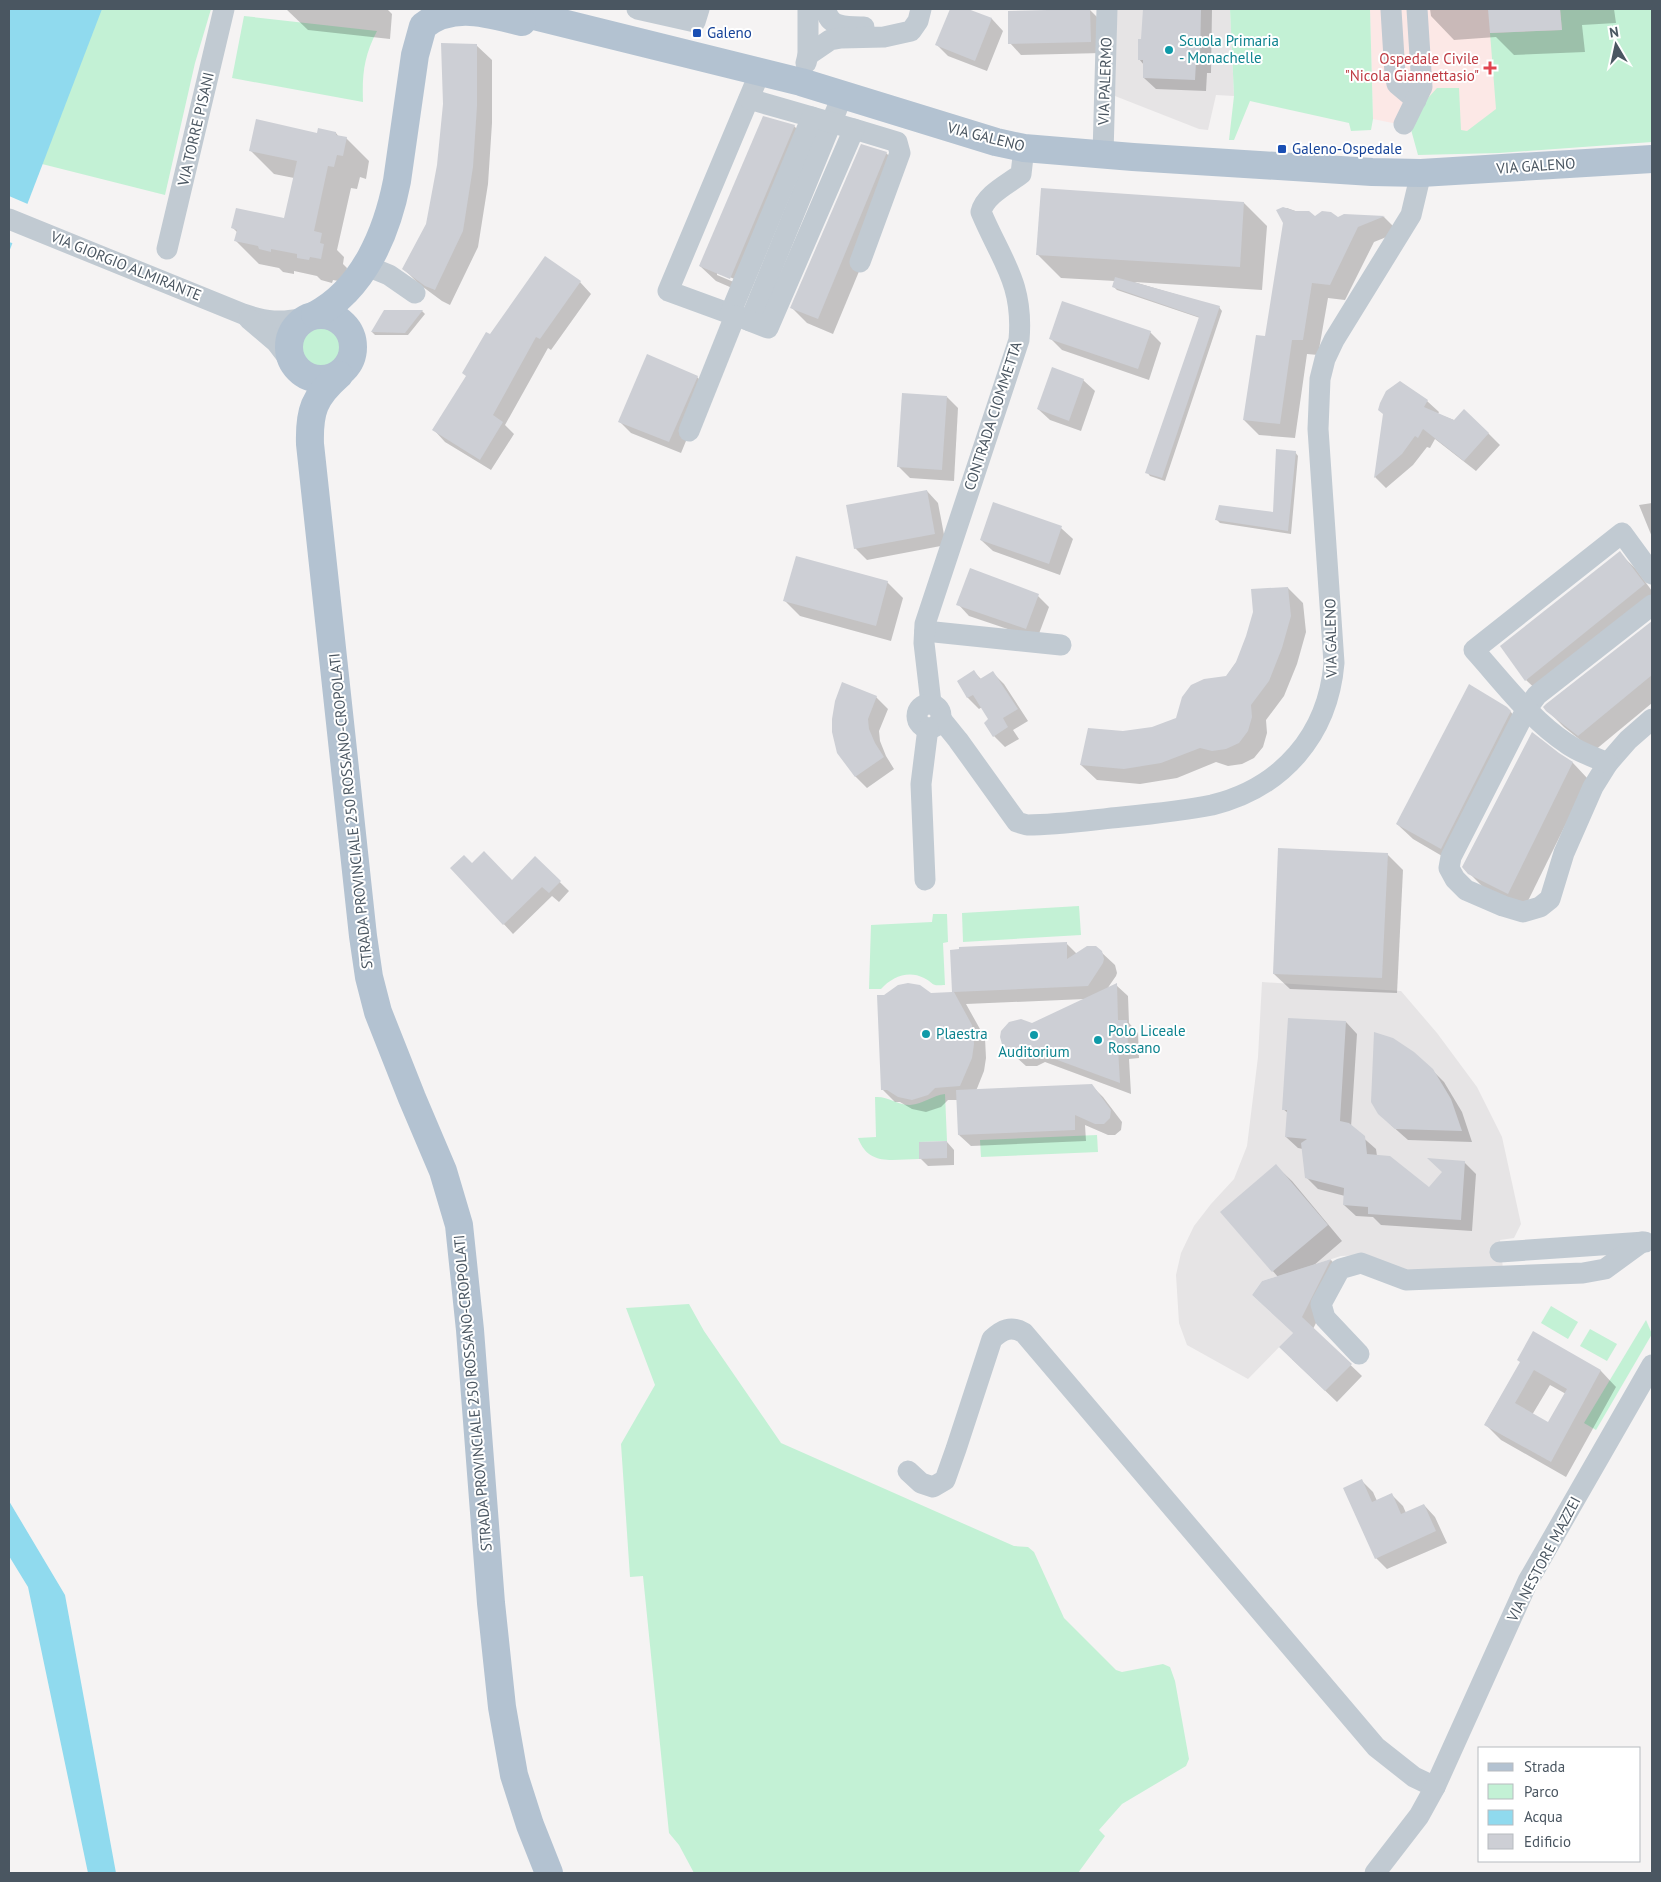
<svg xmlns="http://www.w3.org/2000/svg" width="1661" height="1882" viewBox="0 0 1661 1882" font-family="'PT Sans',sans-serif">
<rect width="100%" height="100%" fill="#f5f3f3"/>
<g fill="#e6e4e5">
<polygon points="1117,9 1230,9 1234,96 1216,95 1208,130 1199,129 1115,96"/>
<polygon points="1262,982 1401,991 1437,1033 1477,1087 1502,1137 1521,1224 1514,1238 1500,1240 1503,1269 1410,1273 1364,1255 1341,1256 1262,1281 1252,1295 1293,1333 1248,1379 1187,1345 1179,1323 1176,1275 1181,1253 1194,1226 1211,1204 1234,1179 1247,1146 1258,1057"/>
</g>
<polygon fill="#fce8e6" points="1370,9 1630,9 1466,138 1373,119"/>
<g fill="#c3f1d5">
<polygon points="101,9 211,9 195,63 165,195 42,164"/>
<polygon points="1230,9 1370,9 1373,119 1371,130 1351,131 1349,123 1250,101 1234,140 1229,140 1234,96"/>
<polygon points="1560,9 1652,9 1652,142 1499,153 1418,155 1410,126 1418,109 1437,88 1459,88 1461,130 1467,131 1496,109 1490,33 1562,30"/>
<path d="M244 16 377 31C364 56 362 74 363 102L232 78Z"/>
<circle cx="321" cy="347" r="22"/>
<polygon points="1079,906 1081,935 963,942 962,913"/>
<path d="M933 914H947L948 942 943 943 945 985C929 986 936 984 924 978 908 970 892 977 881 989H869L871 925 932 922Z"/>
<path d="M945 1094 947 1141 919 1142V1159C893 1159 869 1167 858 1138L876 1137 875 1097C888 1096 897 1105 910 1105 924 1104 933 1095 945 1094Z"/>
<polygon points="1097,1135 1098,1152 981,1157 980,1140"/>
<polygon points="689,1304 704,1331 781,1443 1014,1546 1028,1547 1034,1552 1064,1618 1116,1670 1122,1672 1163,1664 1170,1667 1175,1681 1189,1759 1186,1766 1122,1804 1099,1830 1105,1836 1078,1873 694,1873 679,1845 669,1833 643,1576 630,1577 621,1444 655,1385 626,1308"/>
<polygon points="1551,1306 1578,1322 1568,1339 1541,1323"/>
<polygon points="1646,1320 1652,1334 1596,1430 1584,1423"/>
<polygon points="1590,1329 1617,1344 1607,1361 1580,1346"/>
</g>
<g fill="#90daee">
<polygon points="9,9 102,9 9,252"/>
<polygon points="9,1501 65,1595 116,1873 88,1873 28,1587 9,1556"/>
</g>
<polygon fill="#f5f3f3" points="9,196 30,205 15,244 9,242"/>
<g fill="#0003" fill-rule="evenodd">
<polygon points="286,9 387,9 392,14 390,39 308,30"/>
<polygon points="951,9 964,9 992,19 1003,31 987,71 948,56 937,45"/>
<polygon points="1143,9 1212,9 1211,73 1207,73 1206,91 1156,89 1144,78 1144,65 1139,59 1143,40"/>
<polygon points="1430,9 1614,9 1616,23 1582,25 1585,52 1514,55 1496,37 1454,40 1431,16"/>
<polygon points="1090,10 1101,21 1102,53 1021,55 1010,43"/>
<polygon points="476,45 492,60 492,123 488,184 478,247 450,305 442,301 419,284 404,269 427,225"/>
<path d="M794 126 810 142 746 294 716 281 700 266ZM717 272 737 280 736 283 717 275Z"/>
<polygon points="336,133 339,137 346,138 369,161 366,179 360,177 357,189 351,188 337,250 344,257 343,264 347,268 344,282 333,280 332,283 321,280 317,276 294,271 294,274 283,272 279,268 259,264 236,241 238,233 233,228 285,220 294,178 274,174 251,151 318,134"/>
<polygon points="886,153 902,168 833,334 807,323 792,308"/>
<polygon points="1244,203 1267,226 1262,290 1134,282 1219,307 1222,311 1165,481 1150,476 1147,472 1200,318 1117,290 1114,287 1115,281 1061,278 1037,254"/>
<polygon points="1287,208 1315,218 1338,219 1345,215 1384,217 1399,232 1374,242 1345,300 1328,298 1318,355 1307,354 1295,438 1259,435 1244,420 1266,338 1284,223 1278,211"/>
<polygon points="580,282 591,294 551,350 548,348 505,425 514,434 491,470 445,442 434,430 491,336"/>
<polygon points="385,311 422,311 425,314 408,335 375,335 372,332"/>
<polygon points="1150,332 1161,343 1149,380 1062,350 1051,339"/>
<polygon points="697,377 708,388 681,453 631,433 620,422"/>
<polygon points="1083,380 1095,391 1081,431 1050,420 1038,409"/>
<polygon points="947,397 958,408 954,481 910,478 899,467"/>
<polygon points="1427,401 1439,412 1438,414 1488,433 1500,445 1476,471 1435,439 1430,448 1427,447 1413,465 1386,488 1375,477 1385,415"/>
<polygon points="1295,452 1298,456 1291,534 1220,523 1217,520 1274,514"/>
<polygon points="927,491 938,503 946,545 867,560 855,548"/>
<polygon points="1652,503 1652,537 1639,505"/>
<polygon points="1061,528 1073,539 1060,575 993,551 981,540"/>
<polygon points="1619,553 1635,568 1652,591 1652,605 1542,695 1526,680"/>
<polygon points="887,582 903,598 891,641 800,616 785,601"/>
<polygon points="1288,588 1303,603 1306,632 1297,664 1284,696 1266,720 1267,733 1263,747 1254,758 1242,764 1228,766 1216,762 1177,778 1140,784 1097,780 1081,765 1123,732 1152,728 1177,719 1226,677"/>
<polygon points="1038,596 1049,607 1037,639 969,616 958,604"/>
<polygon points="1652,622 1652,703 1594,751 1564,727 1547,710 1547,705"/>
<polygon points="974,672 982,680 993,673 1004,684 1028,721 1013,730 1019,739 1005,747 994,736 989,719 982,707 979,709 968,698 958,681"/>
<polygon points="876,697 888,709 879,731 880,741 886,756 894,769 867,788 855,776 836,745"/>
<polygon points="1507,708 1526,728 1454,863 1413,839 1397,824"/>
<polygon points="1558,754 1573,763 1588,779 1524,909 1485,889 1469,873"/>
<polygon points="1387,854 1403,870 1397,993 1290,989 1274,974"/>
<polygon points="535,858 569,891 559,902 552,896 513,934 452,868 472,864 512,881"/>
<polygon points="1066,943 1077,954 1101,952 1115,965 1117,973 1116,976 1107,989 1116,985 1128,996 1129,1023 1138,1033 1139,1058 1129,1059 1131,1094 1045,1062 1037,1066 1026,1066 1005,1047 1032,1024 1085,999 966,1004 985,1038 986,1058 984,1071 976,1091 1092,1086 1103,1097 1122,1122 1121,1130 1115,1135 1108,1135 1085,1125 1086,1141 971,1146 959,1135 958,1100 948,1100 941,1107 926,1112 912,1109 900,1102 895,1102 882,1089 931,994 953,993 951,951"/>
<polygon points="1346,1022 1357,1034 1351,1127 1376,1149 1377,1156 1430,1189 1464,1162 1476,1174 1472,1231 1381,1225 1373,1217 1356,1216 1344,1205 1345,1196 1318,1189 1306,1177 1303,1149 1298,1148 1286,1137 1288,1113 1283,1109"/>
<polygon points="1432,1070 1444,1082 1462,1112 1472,1142 1408,1140 1391,1125"/>
<polygon points="947,1142 954,1150 954,1165 928,1166 920,1158"/>
<polygon points="1276,1166 1292,1181 1342,1241 1313,1266 1331,1260 1342,1271 1313,1329 1362,1376 1337,1402 1292,1359 1294,1333 1278,1277 1222,1212"/>
<path d="M1534 1333 1601 1371 1616 1387 1566 1477 1501 1440 1485 1424 1521 1362ZM1550 1385 1566 1394 1549 1424 1532 1415Z"/>
<polygon points="1362,1481 1373,1492 1377,1501 1391,1494 1403,1506 1406,1513 1424,1505 1435,1517 1447,1543 1387,1569 1376,1558"/>
</g>
<g fill="#cdcfd5" fill-rule="evenodd">
<polygon points="950,9 968,9 992,18 975,61 935,45"/>
<polygon points="1090,9 1091,42 1008,44 1008,11"/>
<polygon points="1143,9 1201,9 1200,62 1196,62 1195,80 1143,78 1143,60 1138,60 1138,39 1141,39"/>
<polygon points="1488,9 1560,9 1562,30 1490,33"/>
<polygon points="441,43 477,44 477,106 473,167 463,231 435,290 425,286 402,269 426,224 437,165 443,104"/>
<polygon points="763,116 795,125 730,279 699,266"/>
<polygon points="256,119 317,133 318,128 336,132 336,135 347,137 343,156 337,155 334,167 328,166 314,231 322,233 320,243 324,244 321,259 310,257 309,260 297,258 297,254 271,249 271,252 259,249 258,246 234,241 237,230 231,228 236,208 284,218 297,161 249,151"/>
<polygon points="861,144 887,152 818,319 790,308"/>
<polygon points="1041,188 1244,202 1240,267 1036,255"/>
<polygon points="1283,207 1295,211 1309,211 1315,216 1322,211 1331,212 1338,217 1344,214 1385,216 1358,227 1330,285 1312,283 1303,340 1292,340 1280,424 1243,420 1256,335 1265,336 1283,223 1276,210"/>
<polygon points="545,256 581,281 540,339 536,337 493,415 503,422 480,460 432,430 466,376 462,373 486,332 490,334"/>
<polygon points="1115,277 1220,306 1162,478 1145,473 1199,317 1112,287"/>
<polygon points="1062,301 1151,331 1138,369 1049,339"/>
<polygon points="384,310 423,310 405,333 371,332"/>
<polygon points="647,354 698,376 669,442 618,422"/>
<polygon points="1052,367 1084,379 1069,421 1037,409"/>
<polygon points="1400,381 1428,400 1424,407 1454,420 1464,409 1489,433 1464,461 1423,429 1418,438 1415,436 1402,454 1374,478 1383,414 1378,410 1380,403 1386,391"/>
<polygon points="902,393 947,396 942,470 897,467"/>
<polygon points="1276,449 1296,451 1288,531 1215,520 1219,505 1273,512"/>
<polygon points="927,490 935,534 854,549 846,505"/>
<polygon points="993,502 1062,526 1049,564 980,540"/>
<polygon points="1620,551 1645,584 1525,681 1500,646"/>
<polygon points="796,556 888,581 876,626 783,601"/>
<polygon points="970,568 1039,594 1026,629 956,605"/>
<polygon points="1288,587 1291,616 1282,648 1269,681 1251,705 1252,717 1248,731 1239,743 1226,749 1212,751 1200,748 1161,763 1124,769 1080,765 1088,728 1123,731 1152,727 1176,718 1182,697 1191,685 1204,679 1226,676 1236,662 1246,636 1253,612 1251,589"/>
<polygon points="1652,621 1652,675 1578,736 1546,711 1543,707 1546,704"/>
<polygon points="974,670 980,679 993,671 1018,709 1003,718 1008,727 993,737 984,723 988,719 973,695 967,698 957,681"/>
<polygon points="842,682 877,696 868,719 869,729 875,743 884,757 855,777 837,753 832,732 832,719 835,701"/>
<polygon points="1469,684 1507,707 1511,711 1441,849 1396,824"/>
<polygon points="1532,732 1559,753 1573,762 1508,894 1468,874 1462,867"/>
<polygon points="1278,848 1388,853 1382,978 1273,974"/>
<polygon points="484,851 512,880 535,856 561,881 549,893 542,887 503,925 450,868 464,855 472,863"/>
<polygon points="1067,942 1067,959 1087,946 1096,946 1102,951 1104,959 1103,963 1088,986 954,992 972,1025 974,1044 972,1058 960,1086 935,1088 928,1095 912,1100 898,1097 887,1090 881,1090 877,995 884,995 898,985 908,983 920,985 931,993 952,992 950,950 959,949 959,947"/>
<polygon points="1117,983 1118,1020 1127,1020 1128,1047 1118,1048 1120,1083 1033,1051 1019,1056 1008,1052 1003,1048 1000,1037 1001,1031 1009,1022 1021,1019 1032,1023"/>
<polygon points="1288,1018 1346,1021 1340,1121 1349,1123 1365,1136 1367,1154 1390,1156 1429,1187 1442,1172 1427,1158 1465,1161 1461,1220 1368,1214 1368,1207 1343,1205 1344,1188 1305,1178 1301,1143 1307,1139 1285,1137 1287,1110 1282,1110"/>
<polygon points="1374,1032 1393,1038 1414,1052 1433,1069 1451,1099 1462,1131 1395,1129 1378,1114 1371,1102"/>
<polygon points="1092,1084 1111,1110 1110,1118 1104,1124 1095,1124 1075,1115 1075,1130 958,1135 956,1090"/>
<polygon points="947,1141 947,1158 919,1159 919,1142"/>
<polygon points="1276,1164 1328,1225 1272,1272 1220,1212"/>
<polygon points="1331,1259 1302,1317 1352,1364 1325,1391 1279,1347 1293,1333 1252,1295 1262,1281"/>
<path d="M1533 1331 1601 1370 1551 1462 1484 1425 1520 1362 1517 1360ZM1534 1370 1567 1389 1548 1422 1515 1403Z"/>
<polygon points="1362,1479 1372,1502 1392,1493 1401,1514 1424,1504 1436,1531 1375,1559 1343,1488"/>
</g>
<g fill="none" stroke-linecap="round" stroke-linejoin="round">
<g stroke="#c1cad2" stroke-width="21">
<polyline points="637,9 695,22 699,9"/>
<path d="M826 9C828 28 848 27 864 27"/>
<polyline points="1391,10 1395,74 1397,84 1416,100"/>
<polyline points="808,55 830,40 841,38 884,37 911,31 918,21 921,9"/>
<polyline points="806,63 808,55 808,9"/>
<polyline points="760,72 668,291 750,321 843,94"/>
<polyline points="749,99 812,117"/>
<polyline points="1404,124 1422,87 1417,9"/>
<polyline points="854,129 897,142 900,153 860,262"/>
<polyline points="1103,154 1107,9"/>
<path d="M9 219 243 314C266 322 281 323 305 318"/>
<polyline points="167,249 224,9"/>
<polyline points="367,266 389,275 415,293"/>
<polyline points="730,314 812,117 854,129 768,328 750,321"/>
<polyline points="249,319 276,342 292,363"/>
<polyline points="689,431 735,316"/>
<polyline points="1652,605 1537,695 1527,708 1451,857 1449,868 1455,879 1466,890 1503,906 1523,912 1540,907 1550,899 1564,853 1593,787 1608,763 1628,740 1652,719"/>
<polyline points="925,631 1061,645"/>
<path d="M931 703 924 643 925 624 1019 340C1024 283 1001 260 981 212 985 195 1008 184 1021 174L1024 148"/>
<circle cx="929" cy="716" r="12"/>
<path d="M941 719 958 740 1017 822 1027 825C1059 825 1091 820 1122 817 1152 814 1182 811 1212 805 1282 788 1328 735 1334 663L1318 429 1320 379 1325 359 1334 340 1411 215 1421 173"/>
<path d="M1608 763C1593 757 1578 752 1566 743 1531 720 1502 681 1474 650L1622 533 1652 574"/>
<polyline points="925,880 921,784 928,728"/>
<polyline points="1500,1252 1645,1242"/>
<polyline points="1359,1354 1325,1318 1321,1304 1340,1269 1361,1263 1406,1280 1583,1273 1605,1269 1642,1242"/>
<path d="M908 1471 921 1483 933 1487 945 1480 956 1449 992 1339C1002 1330 1011 1325 1024 1333L1376 1747 1414 1777 1435 1787"/>
<polyline points="1375,1873 1419,1816 1435,1787 1528,1581 1652,1365"/>
</g>
<g stroke="#b3c2d1" stroke-width="28">
<polyline points="506,9 801,82 996,142 1024,148 1133,157 1372,172 1421,173 1652,159"/>
<circle cx="321" cy="347" r="32"/>
<path d="M315 315C364 289 387 232 397 181L415 55 423 26C453 2 488 14 522 22"/>
<path d="M339 375C314 397 309 411 310 444L363 936 369 977 378 1012 412 1098 443 1171 459 1225 470 1330 491 1603 502 1707 514 1775 530 1825 549 1873"/>
</g>
</g>
<g fill="#1a4fb4" stroke="#fff" stroke-width="2">
<rect x="692" y="28" width="10" height="10" rx="2.5"/>
<rect x="1277" y="144" width="10" height="10" rx="2.5"/>
</g>
<g fill="#0f9aa8" stroke="#fff" stroke-width="2">
<circle cx="1169" cy="50" r="5"/>
<circle cx="926" cy="1034" r="5"/>
<circle cx="1034" cy="1035" r="5"/>
<circle cx="1098" cy="1040" r="5"/>
</g>
<path fill="#e0444e" stroke="#fff" stroke-width="2" d="M1487.5 60.5h5v5h5v5h-5v5h-5v-5h-5v-5h5z"/>
<g text-anchor="middle" stroke-width="4" stroke-linejoin="round" paint-order="stroke">
<g font-size="15" fill="#164399" stroke="#fff" text-anchor="start">
<text x="707" y="38">Galeno</text>
<text x="1292" y="154">Galeno-Ospedale</text>
</g>
<g font-size="15" fill="#0d838f" stroke="#fff" text-anchor="start">
<text x="1179" y="46">Scuola Primaria<tspan x="1179" dy="17">- Monachelle</tspan></text>
<text x="1108" y="1036">Polo Liceale<tspan x="1108" dy="17">Rossano</tspan></text>
<text x="936" y="1039">Plaestra</text>
<text x="1034" y="1057" text-anchor="middle">Auditorium</text>
</g>
<g font-size="15" fill="#be3a42" stroke="#fff" text-anchor="end">
<text x="1479" y="64">Ospedale Civile<tspan x="1479" dy="17">"Nicola Giannettasio"</tspan></text>
</g>
<g font-size="15" fill="#4a5661" stroke="#fff">
<text transform="translate(1105 81) rotate(-88)" y="5">VIA PALERMO</text>
<text transform="translate(196 129) rotate(-77)" y="5">VIA TORRE PISANI</text>
<text transform="translate(986 137) rotate(14)" y="5">VIA GALENO</text>
<text transform="translate(1536 166) rotate(-4)" y="5">VIA GALENO</text>
<text transform="translate(126 266) rotate(22)" y="5">VIA GIORGIO ALMIRANTE</text>
<text transform="translate(993 416) rotate(-72)" y="5">CONTRADA CIOMMETTA</text>
<text transform="translate(1331 638) rotate(-91)" y="5">VIA GALENO</text>
<text transform="translate(351 811) rotate(-96)" y="5">STRADA PROVINCIALE 250 ROSSANO-CROPOLATI</text>
<text transform="translate(473 1393) rotate(-95)" y="5">STRADA PROVINCIALE 250 ROSSANO-CROPOLATI</text>
<text transform="translate(1544 1559) rotate(-62)" y="5">VIA NESTORE MAZZEI</text>
</g>
</g>
<rect width="1661" height="1882" fill="none" stroke="#4a5661" stroke-width="20"/>
<rect x="1478" y="1747" width="162" height="115" fill="#ffffff" stroke="#b7bbc0"/>
<rect x="1488" y="1763" width="25" height="8" fill="#b3c2d1" stroke="#b7bbc0"/>
<text x="1524" y="1772" font-size="15" fill="#4a5661">Strada</text>
<rect x="1488" y="1784" width="25" height="15" fill="#c3f1d5" stroke="#b7bbc0"/>
<text x="1524" y="1797" font-size="15" fill="#4a5661">Parco</text>
<rect x="1488" y="1810" width="25" height="15" fill="#90daee" stroke="#b7bbc0"/>
<text x="1524" y="1822" font-size="15" fill="#4a5661">Acqua</text>
<rect x="1488" y="1834" width="25" height="15" fill="#cdcfd5" stroke="#b7bbc0"/>
<text x="1524" y="1847" font-size="15" fill="#4a5661">Edificio</text>
<g transform="translate(1616 45) rotate(351)" stroke="#ffffff" stroke-width="4" paint-order="stroke">
<path d="M0-4L9 19L0 12L-9 19Z" fill="#4a5661"/>
<text y="-8" font-size="14" font-weight="bold" text-anchor="middle" fill="#4a5661">N</text>
</g>
</svg>
